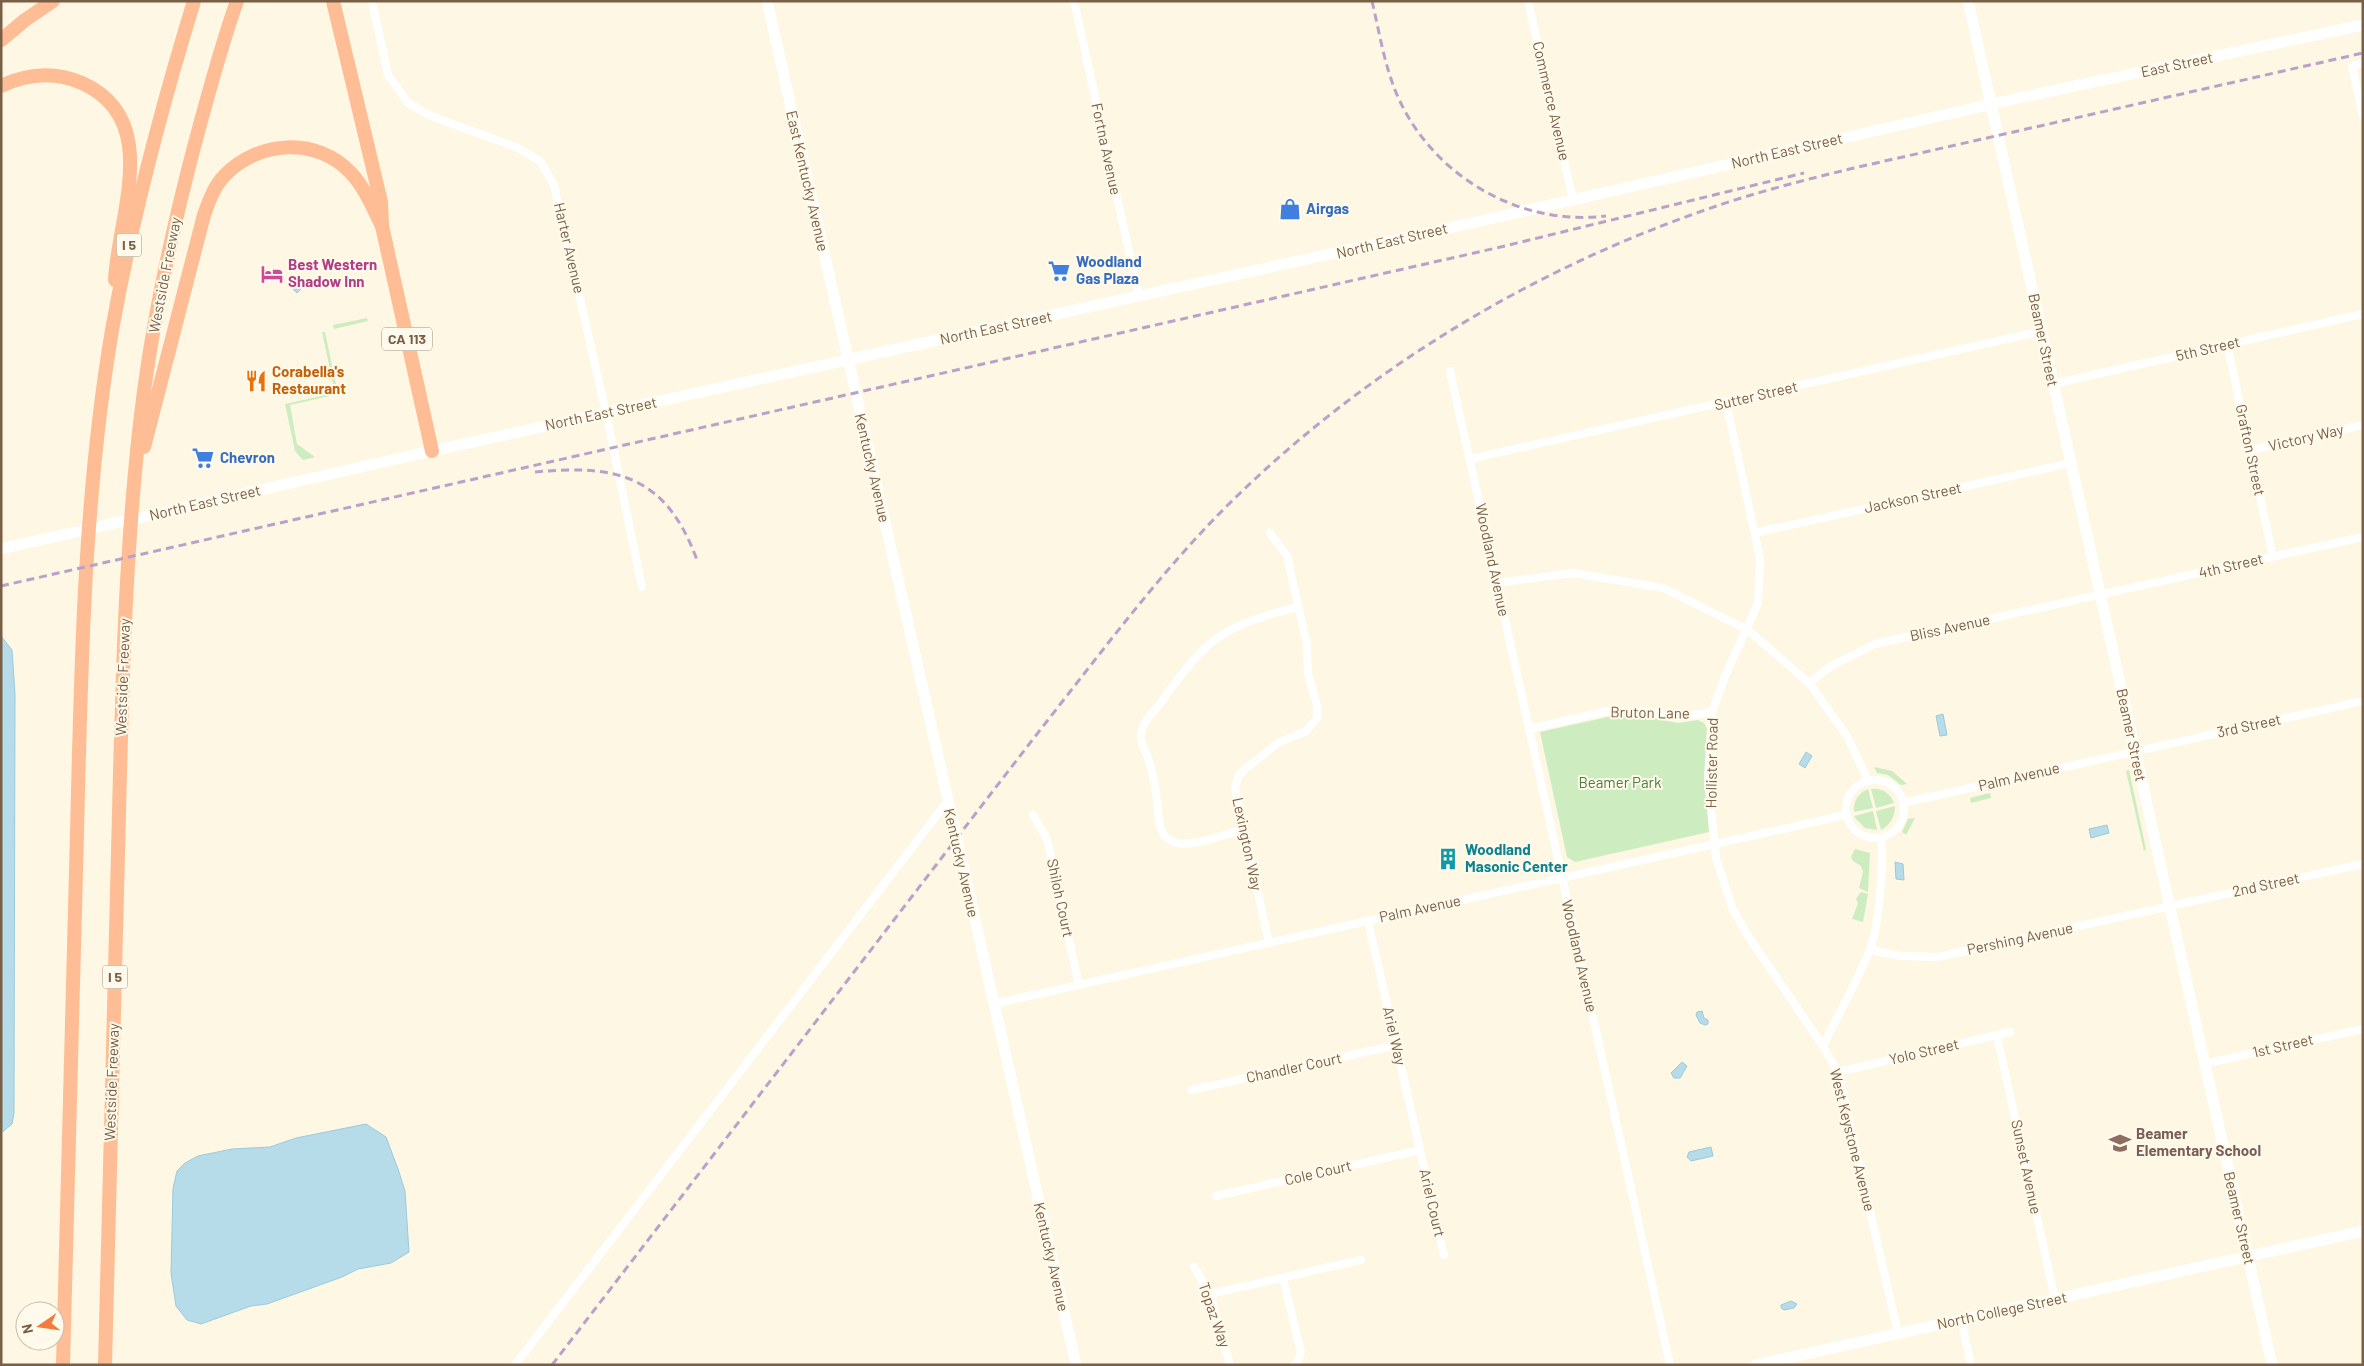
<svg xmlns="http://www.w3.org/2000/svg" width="2364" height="1366" viewBox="0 0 2364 1366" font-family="Barlow,sans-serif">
<rect width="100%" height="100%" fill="#fef7e3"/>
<g fill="#cdedc0">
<polygon points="367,318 368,321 334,329 333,325"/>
<polygon points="322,332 325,332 338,394 290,405 297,444 315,457 303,460 295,451 285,404 335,393"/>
<polygon points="1612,716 1647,717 1678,723 1698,720 1704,723 1708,731 1705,774 1709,832 1575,862 1567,857 1540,732"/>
<polygon points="1874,767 1892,771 1907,784 1901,785 1888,775 1877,773"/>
<polygon points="2129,770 2146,849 2144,851 2126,771"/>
<path d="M1868 789 1873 808 1854 812C1853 802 1858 793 1868 789Z"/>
<path d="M1871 789C1882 788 1890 793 1894 803L1876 808Z"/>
<polygon points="1990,793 1991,798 1971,803 1970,798"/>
<path d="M1895 806C1895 817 1890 825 1881 830L1876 811Z"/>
<polygon points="1873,811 1877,830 1865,828 1855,818 1854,816"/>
<polygon points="1915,818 1906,835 1902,832 1908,819"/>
<polygon points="1855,849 1870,853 1868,892 1859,888 1863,872 1861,866 1853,861 1851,857"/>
<polygon points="1861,892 1868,894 1863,922 1852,919 1858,903 1856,899"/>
</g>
<g fill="#b6dcea" stroke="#9bcadd">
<polygon points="293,276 299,280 301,289 297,293 292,288 291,278"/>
<polygon points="1,636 12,650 15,694 14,1113 12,1124 1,1133"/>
<polygon points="1943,714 1947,735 1940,736 1936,716"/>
<polygon points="1806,752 1812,756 1805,768 1799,764"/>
<polygon points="2107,825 2109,833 2091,838 2089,829"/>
<polygon points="1895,862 1903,864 1904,880 1896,879"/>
<polygon points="1702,1011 1704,1018 1708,1020 1708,1024 1705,1025 1700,1023 1696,1015 1697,1012"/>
<polygon points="1682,1062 1687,1066 1680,1078 1674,1078 1671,1073"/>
<polygon points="366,1124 386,1137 398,1169 405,1191 409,1252 391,1263 358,1269 342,1277 267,1304 251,1306 201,1324 187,1320 176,1306 171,1273 173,1188 177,1171 185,1163 198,1156 232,1149 270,1147 296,1138"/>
<polygon points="1711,1147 1713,1156 1691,1161 1687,1157 1689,1152"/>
<polygon points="1791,1301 1797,1304 1794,1308 1784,1310 1781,1308 1781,1305"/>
</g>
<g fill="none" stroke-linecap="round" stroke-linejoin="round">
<g stroke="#fff" stroke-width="8">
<polyline points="372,1 388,75 408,103 431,116 518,148 540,161 554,185 606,413 642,587"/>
<polyline points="1074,1 1139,297"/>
<polyline points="1528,1 1573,200"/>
<polyline points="2363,63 2352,66 2363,116"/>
<polyline points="2227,344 2273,557"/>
<polyline points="1450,371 1670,1365"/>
<polyline points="2053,384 2363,314"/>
<polyline points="1726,402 1760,558 1758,603 1726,674 1712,712 1708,779 1716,858 1732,907 1746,933 1823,1046"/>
<polyline points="2250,450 2363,425"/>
<polyline points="1470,459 2042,331"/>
<polyline points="1755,533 2071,463"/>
<polyline points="1497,583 1573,573 1663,588 1748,630 1809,683 1847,736 1868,780"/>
<polyline points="1809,683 1831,666 1875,644 2363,537"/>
<polyline points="1529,729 1607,711 1640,711 1678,717 1712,712"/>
<circle cx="1875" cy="809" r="29"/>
<polyline points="1903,803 2363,701"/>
<polyline points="1033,815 1047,839 1079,985"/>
<path d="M1243 830C1225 834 1194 847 1177 843 1156 838 1159 815 1157 799 1155 785 1152 770 1148 758 1145 750 1141 744 1141 736 1141 722 1155 711 1162 701 1206 638 1224 625 1298 607"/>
<path d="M1881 837C1884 864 1879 928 1869 952 1856 984 1838 1015 1823 1046L1838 1072 1898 1333"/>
<polyline points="1368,921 1444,1255"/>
<polyline points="1269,943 1235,788 1238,777 1245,769 1278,743 1306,731 1317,718 1317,706 1308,673 1307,645 1287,556 1270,533"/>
<polyline points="1870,950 1900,956 1938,957 2363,864"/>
<polyline points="993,1004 1846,815"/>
<polyline points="1997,1036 2055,1299"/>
<polyline points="2204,1064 2363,1029"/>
<polyline points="1838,1072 2010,1032"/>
<polyline points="1192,1090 1397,1045"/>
<polyline points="1216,1196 1420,1150"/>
<polyline points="1194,1267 1210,1294 1230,1365"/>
<polyline points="1283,1278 1301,1352 1297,1363 1294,1365"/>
<polyline points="1210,1294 1361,1260"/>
<polyline points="1961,1319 1971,1365"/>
<polyline points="515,1365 947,802"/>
</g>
<g stroke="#fff" stroke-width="11">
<polyline points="767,1 1076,1365"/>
<polyline points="1968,1 2272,1365"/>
<polyline points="1,549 432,451 1490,219 2014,99 2363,25"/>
<polyline points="1756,1365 2363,1231"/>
</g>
<g stroke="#febd94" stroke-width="14">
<polyline points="333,1 381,202 382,226 432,451"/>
<polyline points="1,40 25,20 53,1"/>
<path d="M1 86C28 73 54 71 82 83 163 119 118 216 115 280"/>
<path d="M144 447 204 215C209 201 214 186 225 175 258 141 317 136 351 173 365 188 373 208 382 226"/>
<path d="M63 1365C69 1187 73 1010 77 833 81 665 84 496 112 330 132 218 161 109 194 1"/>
<path d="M105 1365C109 1194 114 1024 118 853 122 699 124 544 144 391 155 309 173 227 194 147 207 98 220 49 237 1"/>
</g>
<g stroke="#bba0c9" stroke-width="3" stroke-dasharray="8 5" stroke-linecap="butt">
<path d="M1372 1C1379 31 1384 62 1395 90 1428 173 1517 227 1606 216"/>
<path d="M535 472C618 464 666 476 697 560"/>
<polyline points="1,586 1505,246 1804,173"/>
<path d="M552 1365C678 1201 804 1037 930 873 976 813 1022 753 1069 693 1116 633 1162 573 1215 518 1351 379 1521 274 1705 210 1753 193 1804 180 1854 168L2363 53"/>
</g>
</g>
<defs>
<g id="shop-bare" transform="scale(1.725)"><path d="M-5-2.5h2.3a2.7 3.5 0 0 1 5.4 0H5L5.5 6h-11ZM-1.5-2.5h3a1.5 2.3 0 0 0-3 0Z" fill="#3f7fe0" stroke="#fffaeb" stroke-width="2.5" paint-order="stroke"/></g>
<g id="supermarket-bare" transform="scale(1.725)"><path d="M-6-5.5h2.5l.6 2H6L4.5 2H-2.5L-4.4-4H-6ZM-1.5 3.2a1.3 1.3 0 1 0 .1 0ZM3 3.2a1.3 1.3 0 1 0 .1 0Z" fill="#3f7fe0" stroke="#fffaeb" stroke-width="2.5" paint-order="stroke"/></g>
<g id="hotel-bare" transform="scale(1.725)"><path d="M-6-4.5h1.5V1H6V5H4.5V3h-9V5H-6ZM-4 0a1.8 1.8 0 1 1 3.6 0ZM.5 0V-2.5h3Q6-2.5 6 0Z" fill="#d1479c" stroke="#fffaeb" stroke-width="2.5" paint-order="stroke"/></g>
<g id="restaurant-bare" transform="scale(1.725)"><path d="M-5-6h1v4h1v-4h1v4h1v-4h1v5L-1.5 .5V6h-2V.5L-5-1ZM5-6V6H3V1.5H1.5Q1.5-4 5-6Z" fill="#e8710a" stroke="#fffaeb" stroke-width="2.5" paint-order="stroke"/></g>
<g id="building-bare" transform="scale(1.725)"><path d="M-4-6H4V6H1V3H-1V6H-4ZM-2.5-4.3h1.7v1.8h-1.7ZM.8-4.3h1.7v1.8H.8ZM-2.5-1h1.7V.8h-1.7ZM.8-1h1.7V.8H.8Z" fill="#0f9aa8" stroke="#fffaeb" stroke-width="2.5" paint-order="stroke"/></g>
<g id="school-bare" transform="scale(1.725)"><path d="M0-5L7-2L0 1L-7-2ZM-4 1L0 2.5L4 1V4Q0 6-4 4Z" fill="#8d6e63" stroke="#fffaeb" stroke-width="2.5" paint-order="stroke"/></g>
</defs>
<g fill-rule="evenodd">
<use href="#shop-bare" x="1290" y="209"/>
<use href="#supermarket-bare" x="1059" y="271"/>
<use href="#hotel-bare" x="272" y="274"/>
<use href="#restaurant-bare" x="256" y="381"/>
<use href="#supermarket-bare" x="203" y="458"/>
<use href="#building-bare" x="1448" y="859"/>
<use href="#school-bare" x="2120" y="1143"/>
</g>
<g text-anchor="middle" stroke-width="4" stroke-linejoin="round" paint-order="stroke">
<g fill="#fffaeb" stroke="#a18e78" stroke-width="1">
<rect x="116.5" y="233.5" width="25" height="23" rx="4"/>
<rect x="382" y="327.5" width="50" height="23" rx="4"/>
<rect x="102.5" y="965.5" width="25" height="23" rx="4"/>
</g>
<g font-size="14" font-weight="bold" fill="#795f46">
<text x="129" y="250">I 5</text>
<text x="407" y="344">CA 113</text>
<text x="115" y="982">I 5</text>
</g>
<g font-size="15" fill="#795f46" stroke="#fffaeb">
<text transform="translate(2177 65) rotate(-12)" y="5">East Street</text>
<text transform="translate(1551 101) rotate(77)" y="5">Commerce Avenue</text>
<text transform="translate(1106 149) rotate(78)" y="5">Fortna Avenue</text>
<text transform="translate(1787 151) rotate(-13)" y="5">North East Street</text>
<text transform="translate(807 181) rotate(77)" y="5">East Kentucky Avenue</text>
<text transform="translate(1392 241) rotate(-13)" y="5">North East Street</text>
<text transform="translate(569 248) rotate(77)" y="5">Harter Avenue</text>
<text transform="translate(165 275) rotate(-79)" y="5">Westside Freeway</text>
<text transform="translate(996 328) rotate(-12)" y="5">North East Street</text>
<text transform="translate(2043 340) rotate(78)" y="5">Beamer Street</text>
<text transform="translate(2208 349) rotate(-13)" y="5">5th Street</text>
<text transform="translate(1756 396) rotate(-13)" y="5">Sutter Street</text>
<text transform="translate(601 414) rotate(-12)" y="5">North East Street</text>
<text transform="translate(2306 438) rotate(-13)" y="5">Victory Way</text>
<text transform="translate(2250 450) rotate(78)" y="5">Grafton Street</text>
<text transform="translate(872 468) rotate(77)" y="5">Kentucky Avenue</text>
<text transform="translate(1913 498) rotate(-12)" y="5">Jackson Street</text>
<text transform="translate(205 503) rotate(-13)" y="5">North East Street</text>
<text transform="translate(1492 560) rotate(78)" y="5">Woodland Avenue</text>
<text transform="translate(2231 566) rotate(-13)" y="5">4th Street</text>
<text transform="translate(1950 628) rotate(-12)" y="5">Bliss Avenue</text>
<text transform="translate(123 677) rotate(-88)" y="5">Westside Freeway</text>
<text transform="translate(1650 713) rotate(1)" y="5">Bruton Lane</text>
<text transform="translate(2249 726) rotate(-12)" y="5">3rd Street</text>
<text transform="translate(2131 735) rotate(78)" y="5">Beamer Street</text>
<text transform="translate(1712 763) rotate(-89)" y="5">Hollister Road</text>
<text transform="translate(2019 777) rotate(-13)" y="5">Palm Avenue</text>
<text transform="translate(1247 844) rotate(78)" y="5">Lexington Way</text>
<text transform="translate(961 863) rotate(77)" y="5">Kentucky Avenue</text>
<text transform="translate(2266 885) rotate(-12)" y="5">2nd Street</text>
<text transform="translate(1060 898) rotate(78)" y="5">Shiloh Court</text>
<text transform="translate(1420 909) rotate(-12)" y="5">Palm Avenue</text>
<text transform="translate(2020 939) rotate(-12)" y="5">Pershing Avenue</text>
<text transform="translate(1579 956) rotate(77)" y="5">Woodland Avenue</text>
<text transform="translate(1394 1036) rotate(77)" y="5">Ariel Way</text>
<text transform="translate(2283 1046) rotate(-13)" y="5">1st Street</text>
<text transform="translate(1924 1052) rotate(-13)" y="5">Yolo Street</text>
<text transform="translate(1294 1068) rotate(-12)" y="5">Chandler Court</text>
<text transform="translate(112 1082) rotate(-88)" y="5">Westside Freeway</text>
<text transform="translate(1852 1140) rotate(76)" y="5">West Keystone Avenue</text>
<text transform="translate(2026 1167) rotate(78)" y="5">Sunset Avenue</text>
<text transform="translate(1318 1173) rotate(-13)" y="5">Cole Court</text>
<text transform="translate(1432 1203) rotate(77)" y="5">Ariel Court</text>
<text transform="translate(2239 1218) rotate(77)" y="5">Beamer Street</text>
<text transform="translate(1051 1257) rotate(77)" y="5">Kentucky Avenue</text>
<text transform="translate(2002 1311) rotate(-12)" y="5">North College Street</text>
<text transform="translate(1214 1315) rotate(71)" y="5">Topaz Way</text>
</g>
<g font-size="15" font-weight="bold" fill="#366cbe" stroke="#fffaeb" text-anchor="start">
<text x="1306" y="214">Airgas</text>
<text x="1076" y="267">Woodland<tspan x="1076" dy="17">Gas Plaza</tspan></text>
<text x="220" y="463">Chevron</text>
</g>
<g font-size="15" font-weight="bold" fill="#b23c85" stroke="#fffaeb" text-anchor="start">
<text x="288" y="270">Best Western<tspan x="288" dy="17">Shadow Inn</tspan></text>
</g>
<g font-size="15" font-weight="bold" fill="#c56008" stroke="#fffaeb" text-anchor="start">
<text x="272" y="377">Corabella's<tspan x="272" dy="17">Restaurant</tspan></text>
</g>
<g font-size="15" fill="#49803d" stroke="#fffaeb">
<text x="1620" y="788">Beamer Park</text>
</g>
<g font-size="15" font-weight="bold" fill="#0d838f" stroke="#fffaeb" text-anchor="start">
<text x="1465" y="855">Woodland<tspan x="1465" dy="17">Masonic Center</tspan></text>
</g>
<g font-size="15" font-weight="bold" fill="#785e54" stroke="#fffaeb" text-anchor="start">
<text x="2136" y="1139">Beamer<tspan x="2136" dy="17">Elementary School</tspan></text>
</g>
</g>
<rect width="2364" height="1366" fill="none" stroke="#795f46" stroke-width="5"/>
<g transform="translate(40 1326) rotate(257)"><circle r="24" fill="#fffaeb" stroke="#c9bca9"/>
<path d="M0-4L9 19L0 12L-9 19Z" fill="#f37c3d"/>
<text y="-8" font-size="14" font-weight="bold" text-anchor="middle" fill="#795f46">N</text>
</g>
</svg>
